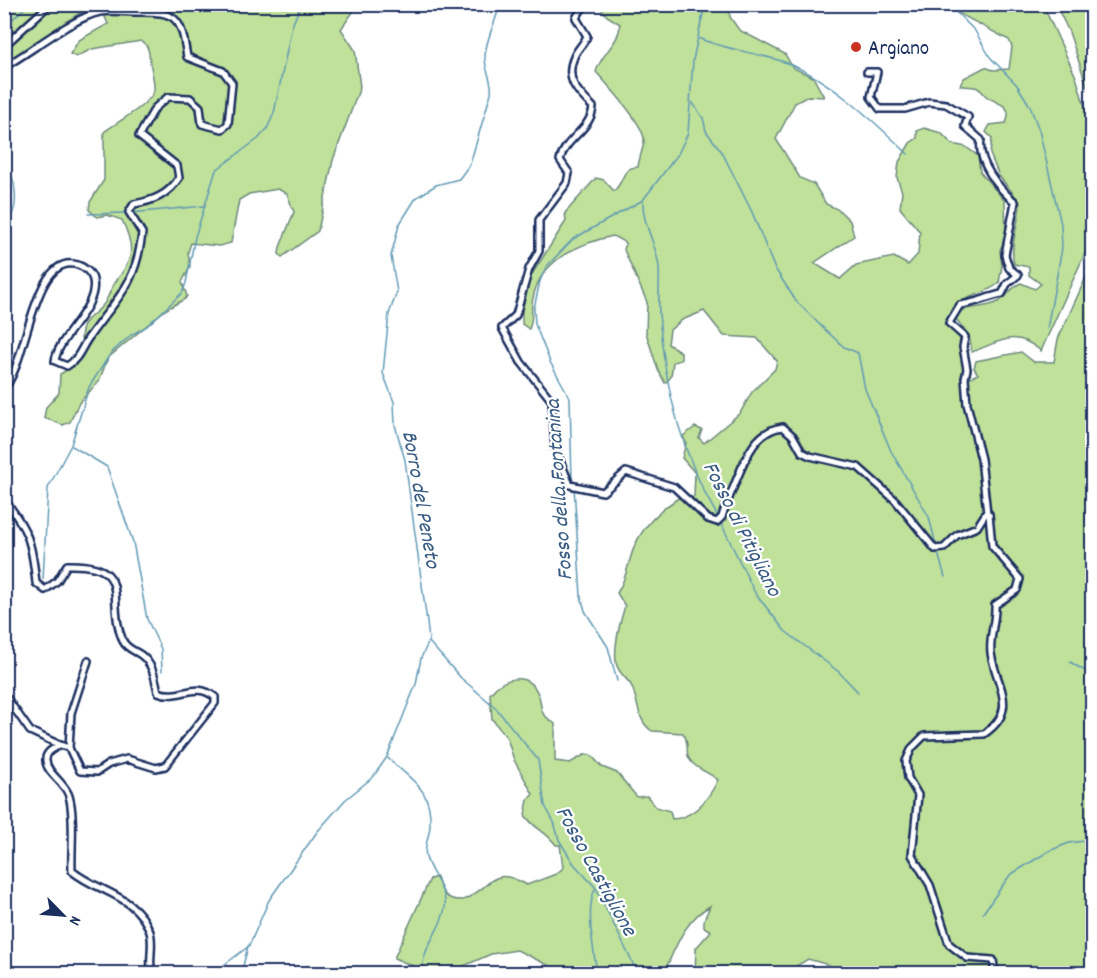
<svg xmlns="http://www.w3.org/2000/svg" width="1097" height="978" viewBox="0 0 1097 978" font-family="Dekko,sans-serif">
<rect width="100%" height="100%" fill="#fff"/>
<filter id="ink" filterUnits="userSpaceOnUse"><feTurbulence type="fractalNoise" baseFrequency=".0167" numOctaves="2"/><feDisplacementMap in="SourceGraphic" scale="12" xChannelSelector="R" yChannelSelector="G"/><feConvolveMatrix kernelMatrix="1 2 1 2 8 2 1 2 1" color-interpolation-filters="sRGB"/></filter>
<g filter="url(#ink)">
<g fill="#bfe19a" stroke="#6d887c" stroke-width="1.5">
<path d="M5 5H358L341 29 355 50 360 87 333 160 318 231 282 257 279 254 280 247 294 212 287 194 278 189 249 194 239 200 231 243 219 246 191 243 188 252 190 267 182 282 187 296 185 299 165 310 108 358 99 381 79 403 70 422 63 425 44 418 46 407 59 393 60 374 76 365 86 347 81 339C82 318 92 318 103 305 108 299 110 290 114 284 133 258 136 250 122 220L107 215 97 217 89 210 90 202 104 180V132C115 123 153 103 154 90 155 81 151 70 150 61 149 53 149 45 141 41L92 49 76 57 70 54 79 40 108 24 100 5 89 7 5 62Z"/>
<path d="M598 5H728L730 17 739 30 785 54 793 68 813 77 824 97 808 96 795 103 776 139 800 178 814 184 826 204 839 210 850 221 854 236 814 263 840 279 856 265 894 257 908 265 918 254 920 232 900 208 902 192 897 178 899 162 910 143 917 138V131L924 128 941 133 952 144 966 147 978 156 980 172 1005 201 1006 236 1000 250 1002 266 999 283C976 302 963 288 945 323L962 341C962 355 960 367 971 377L978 374 974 368 976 361 1021 352 1034 362H1054L1058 339 1092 264V973H827L829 965 808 959 788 971 772 973H695L696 948 711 931 704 927V920L710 906C684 920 675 949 664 973H564L517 950 491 954 448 973H430L394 958 430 879 437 877C441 893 446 901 463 900 494 887 490 864 527 885L556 874 563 868 560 845H556C546 831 533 828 525 815L528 800 533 794 514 760 507 738 492 719 490 694C504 676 529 671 539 696 541 702 540 709 544 715 547 718 552 721 555 724V761L570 763 584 755H591L602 767 617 773 637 797 647 796 656 807 670 811 672 819C694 818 709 798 718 780 709 772 692 768 688 756 686 747 689 741 683 733L652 731C636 720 639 701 631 685 626 677 617 672 616 662 614 645 620 622 625 606L617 593C626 579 627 568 632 553 640 528 658 511 680 497L689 502 694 496 695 473 682 458 686 443 683 436 695 427 702 430 699 438 704 443 740 413 752 392 775 369 777 361 757 338 724 336 704 311 682 320 670 330 668 344 681 352V360L673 362 671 377 665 383 658 370 646 333 647 302 624 250 626 243 613 236C580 243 540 260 533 298 530 309 534 319 529 329L522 324V300L529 279 566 221 565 213 596 178 604 180 614 191C625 181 621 167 638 167 639 158 644 147 644 140 644 124 607 84 596 72 601 53 620 43 620 24L607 16Z"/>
<path d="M950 5H1043L1076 77 1092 130V222L1086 251 1041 351C1014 328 1000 342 972 352L969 335 955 318 958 311C971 307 986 308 998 302 1008 298 1010 287 1021 283L1035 289 1041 284 1029 275V267L1014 264C1009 244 1020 222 1020 202L999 176 990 154 992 138 986 132 990 125 1006 123C1014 104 998 105 986 96 983 93 980 88 975 87 970 86 965 87 960 85L964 78 985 67 993 70 1009 69 1012 47 1009 40 960 14Z"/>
<polygon points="1056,5 1092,5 1092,101 1069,32"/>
</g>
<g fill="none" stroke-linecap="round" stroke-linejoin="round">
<g stroke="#6199b4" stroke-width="1.5">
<polyline points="948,4 975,31 990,57 1017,85 1030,106 1039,130 1061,224 1062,248 1047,329"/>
<polyline points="4,27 29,4"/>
<path d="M698 38C724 49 751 52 778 60 823 73 874 121 908 154"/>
<polyline points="692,102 703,118 706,131 722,152 752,212 774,267 796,301 821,326 844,347 858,353 865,389 891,451 929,517 936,545"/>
<path d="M4 159C16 178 22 210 4 226"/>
<path d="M643 201C642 225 657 244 659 268 660 283 658 299 659 314 664 384 682 456 718 517"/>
<polyline points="131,213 204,206"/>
<polyline points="88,214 126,213"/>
<polyline points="72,446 107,467 133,542 147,619 161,649 162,671"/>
<polyline points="572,483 570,398 550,362 535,324 534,308 540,281 546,267 573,239 643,200 678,154 688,133 693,60 705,4"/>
<polyline points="574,487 581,596 585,611 608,647 617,681"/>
<polyline points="720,521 755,593 785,631 839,672 858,692"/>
<polyline points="937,550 945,577"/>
<polyline points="43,579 48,488 71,445 89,387 111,353 131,335 147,326 182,293 186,283 195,237 216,170 258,139 267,129 274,113 292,26 301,4"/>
<polyline points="429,642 461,678 495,707 538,760 545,806 554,822 559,840 574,864 596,888 638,974"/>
<polyline points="1070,662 1092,675"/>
<path d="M388 758C410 780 432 787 430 825 430 835 423 847 426 857 430 874 448 890 445 908 441 932 420 948 423 974"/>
<path d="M595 889C585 911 594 949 597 974"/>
<polyline points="983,913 1010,875 1049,851 1069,843 1092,840"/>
<path d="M212 974 249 946 269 900 317 832 345 800 373 777 387 757 416 684 421 658 429 641 427 622 405 460 395 425 394 402 383 373 389 314 397 292 391 256 399 225 416 198 436 185 459 179 470 164 491 93C493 79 484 70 485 56 486 38 496 22 500 4"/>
<polyline points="241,974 248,946"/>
</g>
<g stroke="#1b2f5e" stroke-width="10">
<g id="street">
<path d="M585 4 576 18 587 36C584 44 577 49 574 57 564 79 578 93 593 107 591 130 565 138 560 160L569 173 567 183 539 220V251L529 269 516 315 502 328 521 362 552 401 555 448 570 485 603 492 626 472 674 487 708 519 717 522 722 517C725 506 730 496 734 486 744 462 754 430 783 427L793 436 802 452 810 456 858 467 895 500 935 549 944 548 957 535 977 527 986 513 989 514 992 546 1020 579 1017 590 995 605C996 621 989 637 991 653 995 684 1021 709 984 734L924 736 912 748 906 761 908 778 918 795 912 855 930 885 949 944 967 958 993 960 995 974"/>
<polyline points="4,46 50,4"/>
<path d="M4 67C29 53 74 17 100 12 111 10 125 12 136 12 178 11 181 18 187 57L223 71 232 83 228 124 222 129 202 124 200 107 190 98 168 97 155 108 139 136 177 166 179 178C168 195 153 201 134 204L129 212 142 233C136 286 118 296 89 337 81 348 79 359 67 366L55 361C58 336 99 308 93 280 92 273 84 267 78 265 32 250 27 367 4 388"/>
<path d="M867 72H877L871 97 880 109H905L929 102 946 104 968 117 965 126 981 140C977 162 999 189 1015 202L1005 255 1009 268 1018 275 1007 284 1002 294C987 297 976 303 960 305L949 323 965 337 963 347 967 369 965 378 967 404 981 459 987 513"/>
<path d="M4 499C29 531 32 543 36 583L45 590 57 581 67 565C136 563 105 601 123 641 127 649 134 650 141 655 153 664 155 678 158 692 181 701 194 680 215 697V703L165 766 156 768 127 759 109 764 97 772 80 771 69 748 71 713 88 661"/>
<polyline points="4,694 30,731 60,745"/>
<path d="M69 748 60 745C53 749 45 752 46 761 47 774 65 782 69 796 75 815 71 850 72 871 99 893 137 895 150 932 154 945 148 961 152 974"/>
</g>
</g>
<use href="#street" stroke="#fff" stroke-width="5"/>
</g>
</g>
<circle fill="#c8321e" stroke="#fff" stroke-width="2" cx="856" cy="47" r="6"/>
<g text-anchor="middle" stroke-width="4.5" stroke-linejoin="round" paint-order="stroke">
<g font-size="21" fill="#1b2f5e" stroke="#fff" text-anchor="start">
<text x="868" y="54">Argiano</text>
</g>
<g font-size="22" font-style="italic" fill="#385b82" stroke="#fff">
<text transform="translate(557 490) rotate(-94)" y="8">Fosso della Fontanina</text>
<text transform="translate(423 499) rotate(80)" y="8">Borro del Peneto</text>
<text transform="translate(744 528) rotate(63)" y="8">Fosso di Pitigliano</text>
<text transform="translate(598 870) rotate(61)" y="8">Fosso Castiglione</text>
</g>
</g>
<rect width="1097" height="978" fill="none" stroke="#fff" stroke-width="24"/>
<rect x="12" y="12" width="1073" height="954" fill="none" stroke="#1b2f5e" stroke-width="2" filter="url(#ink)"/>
<g transform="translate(63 915) rotate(115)" stroke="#ffffff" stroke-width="4.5" paint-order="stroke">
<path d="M0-4.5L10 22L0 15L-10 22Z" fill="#1b2f5e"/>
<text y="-9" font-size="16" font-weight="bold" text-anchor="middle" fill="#1b2f5e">N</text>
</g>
</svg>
